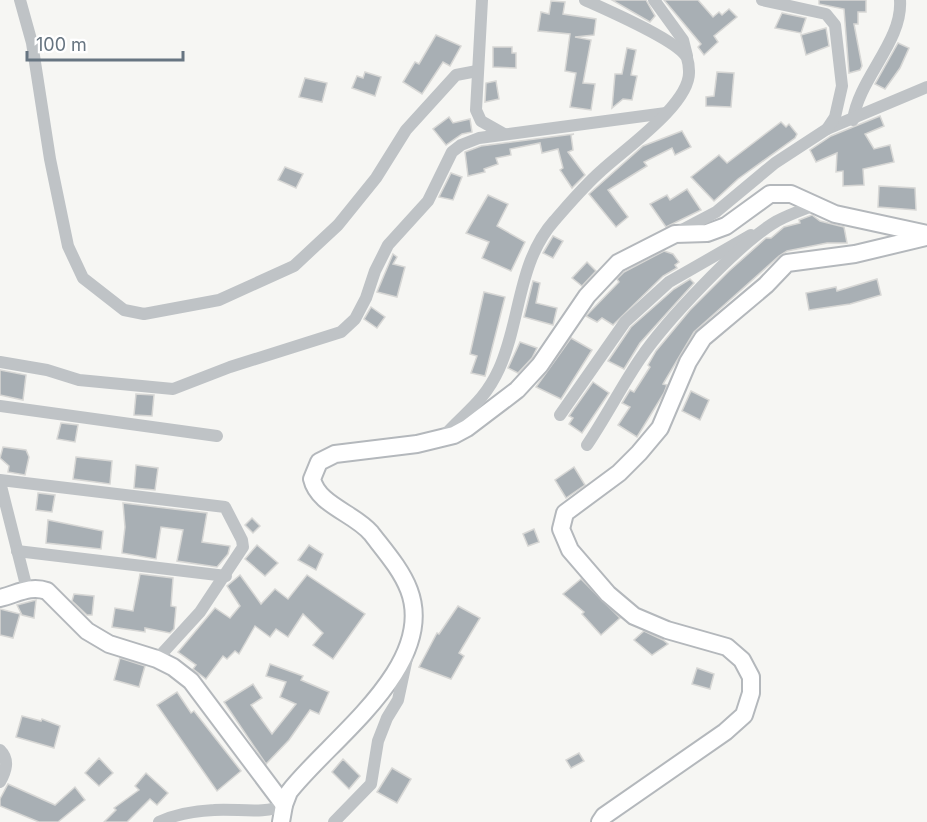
<svg xmlns="http://www.w3.org/2000/svg" width="927" height="822" viewBox="0 0 927 822" font-family="Inter,sans-serif">
<rect width="100%" height="100%" fill="#f6f6f3"/>
<g fill="#a8afb4" stroke="#d7d7d5" stroke-width="1.5">
<polygon points="612,0 646,0 655,16 650,22"/>
<polygon points="664,0 698,0 713,17 719,12 722,15 729,9 737,17 714,36 718,42 704,55 698,47 701,44"/>
<polygon points="819,0 866,0 866,12 858,12 858,24 854,24 862,66 860,70 849,73 844,9 819,4"/>
<polygon points="551,1 565,2 563,14 596,19 594,35 575,37 591,40 583,83 595,84 591,110 570,107 576,73 565,71 570,34 538,31 541,12 549,14"/>
<polygon points="782,13 806,18 801,33 775,28"/>
<polygon points="826,28 829,46 806,55 801,35"/>
<polygon points="436,35 461,46 450,66 443,62 422,94 403,82 415,62 419,64"/>
<polygon points="898,43 909,48 900,68 885,89 875,84"/>
<polygon points="493,47 512,47 512,53 516,53 516,68 493,67"/>
<polygon points="627,48 636,50 631,75 637,76 632,100 623,99 612,108 615,74 622,74"/>
<polygon points="365,72 381,77 375,96 352,88 357,76 363,78"/>
<polygon points="717,72 734,73 731,107 706,106 706,97 714,96"/>
<polygon points="305,78 327,83 322,102 299,97"/>
<polygon points="496,81 499,99 485,102 486,83"/>
<polygon points="880,116 884,126 865,134 874,149 890,145 894,162 863,169 864,185 843,186 843,171 836,172 837,153 816,162 810,150 831,136"/>
<polygon points="449,117 453,123 470,119 472,132 462,134 446,145 433,129"/>
<polygon points="781,122 786,127 789,124 797,134 795,138 738,179 714,201 691,177 719,155 727,163"/>
<polygon points="682,131 691,147 675,155 672,148 644,162 647,166 608,190 628,217 616,227 589,194 643,146"/>
<polygon points="574,134 571,135 573,150 568,152 585,175 572,188 560,170 563,168 558,149 542,153 540,143 510,149 511,155 496,158 498,164 484,169 485,172 468,176 465,152 481,146"/>
<polygon points="285,167 303,174 296,188 278,180"/>
<polygon points="451,173 462,177 453,200 439,197"/>
<polygon points="879,186 915,188 916,210 878,207"/>
<polygon points="687,189 701,210 666,227 650,204 667,195 670,200"/>
<polygon points="488,195 508,204 497,226 525,242 511,271 482,258 489,242 466,233"/>
<polygon points="812,215 820,221 844,227 847,243 827,243 787,251 779,256 694,332 663,384 667,385 664,393 637,437 618,425 630,407 622,403 630,390 634,392 650,367 648,365 656,351 690,310 729,271 766,238 771,238 784,227 800,223 799,220"/>
<polygon points="553,236 563,241 553,258 543,253"/>
<polygon points="664,251 673,254 679,262 675,265 677,268 663,276 613,325 602,318 597,322 586,316 619,282 617,279 624,272"/>
<polygon points="393,254 397,257 393,264 405,267 397,297 377,292"/>
<polygon points="587,262 596,271 582,286 572,278"/>
<polygon points="690,279 694,283 640,343 624,369 608,361 631,327 674,289"/>
<polygon points="877,279 881,295 850,304 809,310 806,293 836,287 837,291"/>
<polygon points="533,281 540,283 536,303 557,308 553,325 524,317"/>
<polygon points="484,292 505,297 485,376 471,373 477,356 470,354"/>
<polygon points="371,307 385,317 377,328 364,319"/>
<polygon points="571,338 592,350 561,399 536,387"/>
<polygon points="520,342 537,348 532,358 518,373 508,368"/>
<polygon points="0,370 26,375 23,400 0,395"/>
<polygon points="593,382 609,393 582,433 569,424 573,418 569,416"/>
<polygon points="691,391 709,400 700,420 682,411"/>
<polygon points="136,394 154,395 152,416 134,415"/>
<polygon points="61,423 78,425 75,442 57,439"/>
<polygon points="3,447 26,450 29,457 25,475 8,472 9,466 0,458"/>
<polygon points="76,457 112,461 110,484 73,479"/>
<polygon points="136,465 158,468 155,490 134,488"/>
<polygon points="574,467 585,485 566,498 555,480"/>
<polygon points="38,493 55,495 52,512 36,510"/>
<polygon points="123,503 207,513 202,542 230,546 228,554 217,567 177,561 183,530 161,527 156,559 122,553 125,527"/>
<polygon points="252,518 260,526 253,533 245,525"/>
<polygon points="48,520 103,531 101,549 46,543"/>
<polygon points="534,529 539,542 528,546 523,534"/>
<polygon points="257,545 278,563 265,576 245,559"/>
<polygon points="309,545 323,554 316,570 298,560"/>
<polygon points="140,574 173,578 171,606 176,607 174,629 170,633 145,628 145,632 112,627 115,608 133,611"/>
<polygon points="240,575 261,604 275,589 288,599 307,575 365,614 333,659 313,645 323,633 303,614 288,637 276,629 270,637 255,626 239,654 235,651 227,659 223,656 206,679 193,669 196,665 178,652 215,608 230,618 240,606 227,586"/>
<polygon points="581,579 620,618 601,635 582,614 584,612 563,594"/>
<polygon points="74,594 94,596 92,615 87,615 72,601"/>
<polygon points="36,600 34,618 22,615 17,605"/>
<polygon points="458,606 480,618 459,653 464,656 451,679 419,667 437,633 439,634"/>
<polygon points="0,609 20,614 13,638 0,635"/>
<polygon points="644,631 663,640 668,644 652,655 634,640"/>
<polygon points="120,658 145,666 139,687 114,680"/>
<polygon points="270,664 303,676 301,680 329,692 319,714 310,710 289,740 266,764 224,702 253,684 262,698 251,705 272,734 296,704 280,697 286,682 266,676"/>
<polygon points="697,668 714,674 710,689 692,684"/>
<polygon points="177,692 191,713 194,711 241,771 217,791 157,705"/>
<polygon points="22,716 41,721 42,719 60,726 54,748 16,737"/>
<polygon points="579,753 584,761 571,768 566,760"/>
<polygon points="99,758 113,773 99,786 85,773"/>
<polygon points="343,759 360,776 349,789 332,772"/>
<polygon points="392,768 411,779 397,803 377,792"/>
<polygon points="146,773 168,793 157,805 150,799 127,822 104,822 116,810 114,808 139,790 135,786"/>
<polygon points="8,784 55,805 75,787 85,800 58,822 39,822 0,806 0,799"/>
</g>
<g fill="none" stroke-linecap="round" stroke-linejoin="round">
<g stroke="#b4b8bc" stroke-width="20">
<g id="secondary">
<path d="M0 598C17 594 30 585 47 591L87 631 109 644 157 659 173 667 191 681 284 805"/>
<path d="M281 822 284 805 289 792C328 741 438 666 409 590 401 569 384 550 371 533 354 513 318 505 312 479L319 462 335 454 417 444 454 435 467 428 517 390 540 365 587 296 618 263 675 234 707 233 726 226 770 194H791L835 214 927 234"/>
<polyline points="600,822 604,816 725,732 744,715 751,693 751,677 742,660 727,647 667,630 634,616 608,594 570,550 561,529 565,513 619,473 639,453 660,428 688,362 703,338 766,285 787,263 855,254 926,237"/>
</g>
</g>
<g stroke="#bfc3c6" stroke-width="12">
<polyline points="20,0 32,43 50,159 68,246 83,278 124,310 144,314 219,300 294,266 338,225 376,178 406,130 456,75 477,71"/>
<polyline points="482,0 476,110 481,121 504,134"/>
<polyline points="654,0 683,40 687,56"/>
<path d="M853 120C859 78 903 41 900 0"/>
<polyline points="827,129 927,87"/>
<polyline points="678,232 716,212 775,163 827,129 835,117 842,86 835,25 826,14 762,0"/>
<polyline points="0,362 47,370 79,380 173,389 230,367 341,332 355,319 366,298 375,271 388,245 428,201 452,152 461,145 479,138 666,113"/>
<polyline points="0,406 217,436"/>
<polyline points="560,415 625,322 669,282 751,235"/>
<path d="M442 438C465 412 484 402 499 369 521 321 517 263 554 221 569 204 584 186 601 171 623 150 691 104 689 71 689 68 688 61 687 58 679 41 605 9 585 0"/>
<path d="M587 445C606 417 621 387 640 359 665 322 739 243 777 221 788 215 802 210 815 205"/>
<polyline points="0,480 225,507 242,540 243,547 200,612 157,659"/>
<polyline points="0,482 27,589"/>
<polyline points="17,551 226,576"/>
<path d="M0 750C10 760 6 771 0 782"/>
<path d="M159 822C176 814 194 811 214 810 236 808 264 815 284 805"/>
<polyline points="334,822 371,784 378,741 387,718 398,700 407,658"/>
</g>
<use href="#secondary" stroke="#fff" stroke-width="16"/>
</g>
<path d="M27 51v9h156v-9" fill="none" stroke="#677581" stroke-width="3"/>
<text x="36" y="51" font-size="18" fill="#677581" stroke="#ffffff" stroke-width="4.5" paint-order="stroke">100 m</text>
</svg>
